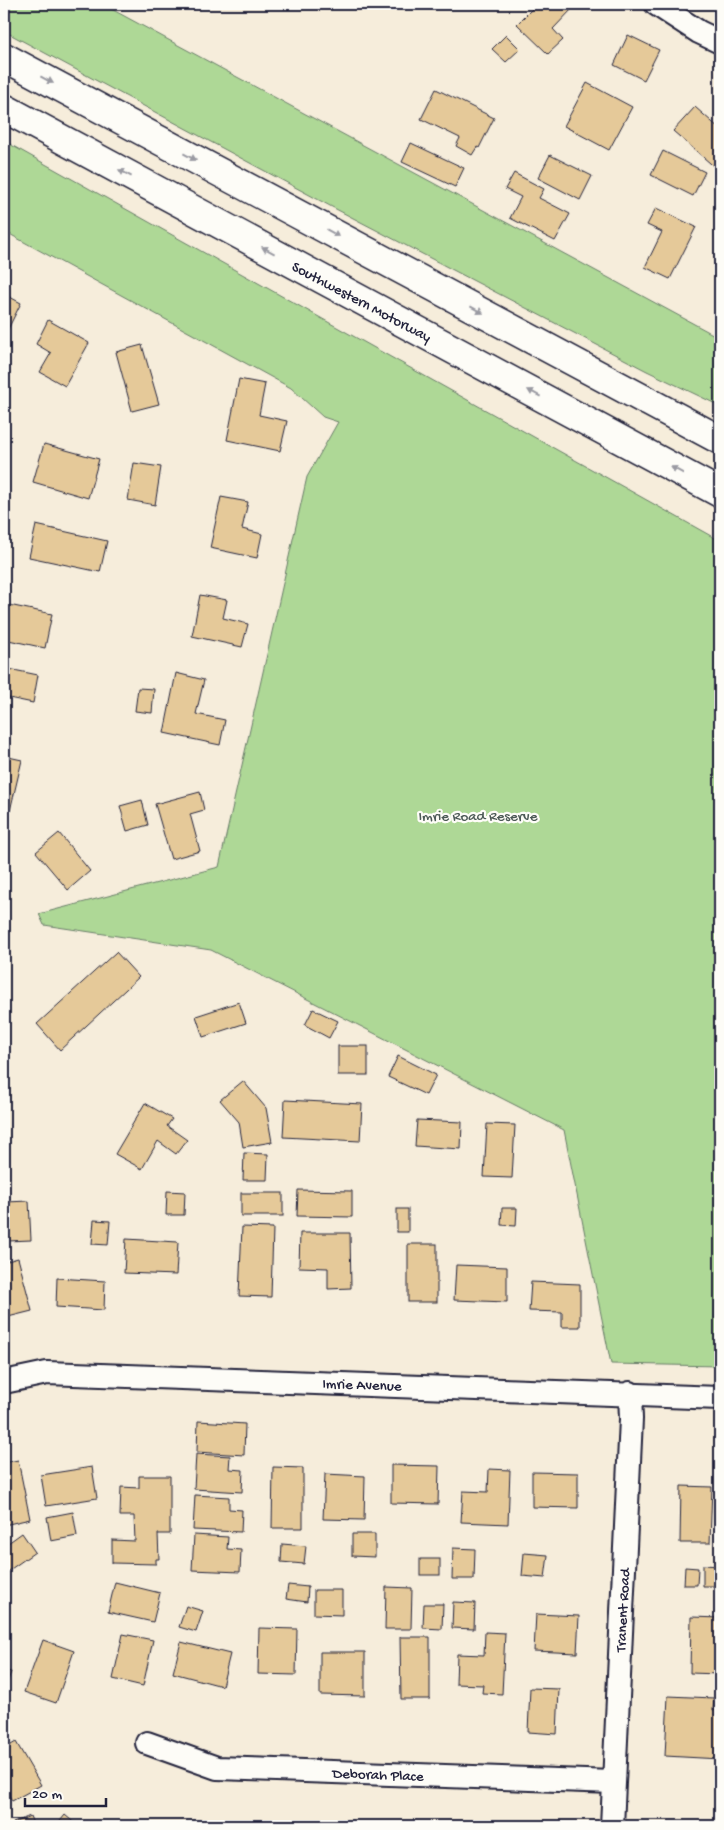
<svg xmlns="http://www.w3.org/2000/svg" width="724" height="1830" viewBox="0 0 724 1830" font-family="'Gochi Hand',sans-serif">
<rect width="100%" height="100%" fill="#f6eddb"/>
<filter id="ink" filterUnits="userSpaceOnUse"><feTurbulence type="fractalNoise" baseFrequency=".02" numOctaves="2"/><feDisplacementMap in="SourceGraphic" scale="10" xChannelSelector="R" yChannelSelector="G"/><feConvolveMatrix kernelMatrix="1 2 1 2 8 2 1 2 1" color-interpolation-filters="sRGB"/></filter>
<g filter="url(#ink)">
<g fill="#aed896" stroke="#687d68">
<polygon points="4,4 102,4 720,338 720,406 647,371 332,207 4,31"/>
<polygon points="4,141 720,541 720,1366 611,1364 564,1130 211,950 44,925 39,914 219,867 307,477 338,422 323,417 291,388 4,231"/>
</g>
<g fill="#e5c999" stroke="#22223b">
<polygon points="537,4 569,4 573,8 553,29 563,40 548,54 517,24"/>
<polygon points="506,35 520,49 506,62 492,49"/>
<polygon points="628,35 659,50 644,80 614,65"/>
<polygon points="587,83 632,107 609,150 564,126"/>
<polygon points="436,89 494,118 479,148 477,147 472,155 456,146 460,138 421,119"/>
<polygon points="695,107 720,129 720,168 718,170 673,131"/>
<polygon points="411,143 464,168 455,187 402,162"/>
<polygon points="663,151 705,172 693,196 651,175"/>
<polygon points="550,155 592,176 580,200 538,178"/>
<polygon points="514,173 544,189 539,198 570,214 555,241 510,218 521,197 505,189"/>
<polygon points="656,208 696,227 670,279 645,267 662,232 647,225"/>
<polygon points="4,294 21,303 8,329 4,326"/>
<polygon points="48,320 89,343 65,386 40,372 51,353 36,344"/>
<polygon points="142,345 159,404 132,411 116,352"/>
<polygon points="239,379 265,384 259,415 287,421 280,451 227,440"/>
<polygon points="44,444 99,459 88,498 33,482"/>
<polygon points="134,463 161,467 155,505 128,500"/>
<polygon points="221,497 248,502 242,529 262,534 257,558 210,548"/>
<polygon points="36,525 107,541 100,572 29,557"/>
<polygon points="200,595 227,600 223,618 248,624 242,647 192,636"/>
<polygon points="4,604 52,614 45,648 4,639"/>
<polygon points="4,668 38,675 33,703 4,697"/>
<polygon points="176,673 204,680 196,714 225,720 220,745 164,733"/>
<polygon points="138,688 154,689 152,713 135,711"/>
<polygon points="4,756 22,760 10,811 4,810"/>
<polygon points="200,792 204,810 190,814 200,851 171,859 155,804"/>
<polygon points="142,800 148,825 127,831 120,806"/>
<polygon points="59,833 90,871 68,890 36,852"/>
<polygon points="116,952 139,977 60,1050 37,1024"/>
<polygon points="239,1002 246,1023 203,1037 196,1016"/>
<polygon points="313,1009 338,1021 329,1038 305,1025"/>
<rect x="338" y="1046" width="30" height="29"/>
<polygon points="398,1056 436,1075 426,1095 388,1077"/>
<polygon points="243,1081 266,1108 272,1142 243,1147 239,1122 220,1100"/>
<polygon points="285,1100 362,1104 360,1141 283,1137"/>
<polygon points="145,1103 172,1119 167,1126 187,1140 176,1154 158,1141 142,1169 115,1154"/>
<polygon points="417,1120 462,1122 461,1149 415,1146"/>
<polygon points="487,1124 515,1125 512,1178 484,1177"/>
<polygon points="244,1153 268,1154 267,1180 243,1180"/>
<polygon points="298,1190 352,1191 352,1217 297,1216"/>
<polygon points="167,1191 185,1192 184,1215 166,1215"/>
<rect x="241" y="1193" width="42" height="23"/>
<polygon points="29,1201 31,1240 8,1241 6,1202"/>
<polygon points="502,1208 517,1208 516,1226 501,1225"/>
<rect x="397" y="1209" width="11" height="23"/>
<polygon points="94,1220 110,1221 108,1245 92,1244"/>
<polygon points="242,1227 273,1228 271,1297 239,1296"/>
<polygon points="300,1233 350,1233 351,1288 328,1289 328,1268 299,1267"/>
<polygon points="126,1239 178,1242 176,1275 124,1273"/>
<rect x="408" y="1244" width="29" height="58"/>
<polygon points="18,1258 32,1311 4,1318 4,1262"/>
<polygon points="456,1265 507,1267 507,1302 454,1300"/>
<polygon points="57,1278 105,1281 104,1310 56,1307"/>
<polygon points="531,1282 580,1284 580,1327 562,1327 562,1312 529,1311"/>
<polygon points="198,1421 245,1424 244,1455 197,1452"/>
<polygon points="196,1454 230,1456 229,1469 243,1470 242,1492 194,1489"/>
<polygon points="18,1460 30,1519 4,1525 4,1463"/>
<polygon points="391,1465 439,1466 438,1504 391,1503"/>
<polygon points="92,1467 97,1498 46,1506 41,1475"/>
<polygon points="273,1467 303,1468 303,1528 272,1528"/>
<polygon points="489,1469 510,1470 508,1524 461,1522 463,1491 488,1492"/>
<polygon points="532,1472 578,1473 578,1508 532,1507"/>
<polygon points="325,1474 365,1476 364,1520 323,1519"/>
<polygon points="139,1476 170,1476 170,1534 158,1534 159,1559 156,1559 156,1564 112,1563 112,1540 135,1541 134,1516 120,1516 121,1487 139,1488"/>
<polygon points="681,1486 712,1487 710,1543 680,1543"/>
<polygon points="195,1495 229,1497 229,1509 242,1510 241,1532 193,1530"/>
<polygon points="73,1512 77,1536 51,1541 47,1517"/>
<polygon points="22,1533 35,1552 8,1571 4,1565 4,1546"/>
<polygon points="352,1534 375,1534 375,1557 352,1556"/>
<polygon points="194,1535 228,1537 227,1549 241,1550 240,1572 192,1570"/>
<polygon points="282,1544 306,1546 304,1564 281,1562"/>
<polygon points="453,1548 475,1549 474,1579 452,1579"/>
<polygon points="524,1553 548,1555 545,1578 522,1576"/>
<rect x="420" y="1559" width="20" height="16"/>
<polygon points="703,1565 720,1566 720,1586 703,1586"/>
<polygon points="685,1567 698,1568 697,1585 684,1585"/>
<polygon points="115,1582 160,1593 153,1622 108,1612"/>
<polygon points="288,1585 308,1587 307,1602 286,1599"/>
<polygon points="386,1587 412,1588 411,1629 385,1629"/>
<polygon points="314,1590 342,1590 342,1615 314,1614"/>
<polygon points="453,1602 475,1603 474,1629 452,1628"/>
<polygon points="424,1604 443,1604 442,1629 423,1628"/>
<polygon points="186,1606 203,1611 196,1632 179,1627"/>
<polygon points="536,1614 579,1616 577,1653 534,1651"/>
<polygon points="691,1617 720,1618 719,1674 690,1673"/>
<polygon points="259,1628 297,1629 296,1675 258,1674"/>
<polygon points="485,1632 505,1633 502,1694 482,1693 483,1685 456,1684 457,1654 484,1655"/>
<polygon points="123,1634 153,1640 143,1686 113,1679"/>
<polygon points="400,1637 430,1637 430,1699 401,1699"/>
<polygon points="43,1640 74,1651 56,1703 24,1692"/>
<polygon points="181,1642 230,1654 222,1686 173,1673"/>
<polygon points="320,1652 365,1652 365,1696 320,1695"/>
<polygon points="4,1670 11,1672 4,1692"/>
<polygon points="530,1688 559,1689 557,1734 528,1732"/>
<polygon points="668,1696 714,1698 713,1710 720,1710 720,1759 665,1756"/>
<polygon points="4,1713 11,1716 4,1734"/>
<polygon points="16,1742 41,1785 12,1801 4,1786 4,1749"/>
<polygon points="65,1815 78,1826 56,1826"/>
<polygon points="30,1816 34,1826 15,1826 13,1823"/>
</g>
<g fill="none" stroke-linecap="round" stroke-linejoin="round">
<g stroke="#22223b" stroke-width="26">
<g id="minor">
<polyline points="656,4 699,32 720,42"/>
<polyline points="4,1382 47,1373 720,1398"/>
<polyline points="147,1743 217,1768 613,1782"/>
<polyline points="612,1826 631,1419 630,1393"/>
</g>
</g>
<g stroke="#22223b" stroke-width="31">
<g id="motorway">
<polyline points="4,57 720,440"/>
<polyline points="4,108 720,493"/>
</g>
</g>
<use href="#minor" stroke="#fdfcf7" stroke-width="22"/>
<use href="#motorway" stroke="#fdfcf7" stroke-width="28"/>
</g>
<defs><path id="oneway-solid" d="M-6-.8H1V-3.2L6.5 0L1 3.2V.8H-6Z" transform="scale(1.25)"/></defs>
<g fill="#9a9aa2">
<use href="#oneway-solid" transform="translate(47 80) rotate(28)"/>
<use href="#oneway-solid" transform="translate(190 157) rotate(28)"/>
<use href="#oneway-solid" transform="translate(125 173) rotate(-152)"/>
<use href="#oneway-solid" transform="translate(333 233) rotate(28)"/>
<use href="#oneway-solid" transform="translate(268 250) rotate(-152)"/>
<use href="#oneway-solid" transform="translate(477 310) rotate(28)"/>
<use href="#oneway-solid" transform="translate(534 393) rotate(-152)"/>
<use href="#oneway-solid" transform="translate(677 470) rotate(-152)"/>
</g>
</g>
<g text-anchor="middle" stroke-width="4.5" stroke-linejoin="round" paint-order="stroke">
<g font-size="15" fill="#22223b" stroke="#fdfcf7">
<text transform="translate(362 301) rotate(28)" y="5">Southwestern Motorway</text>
<text transform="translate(362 1384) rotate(2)" y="5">Imrie Avenue</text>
<text transform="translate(622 1610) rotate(-87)" y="5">Tranent Road</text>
<text transform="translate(378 1774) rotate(2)" y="5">Deborah Place</text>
</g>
<g font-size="15" fill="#4c5956" stroke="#fdfcf7">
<text x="478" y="820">Imrie Road Reserve</text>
</g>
</g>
<rect width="724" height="1830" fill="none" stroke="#fdfcf7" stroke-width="20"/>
<rect x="10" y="10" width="704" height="1810" fill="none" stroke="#22223b" stroke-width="2" filter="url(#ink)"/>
<path d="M25 1798v8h81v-8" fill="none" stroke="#22223b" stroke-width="2.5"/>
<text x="32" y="1798" font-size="15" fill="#22223b" stroke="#fdfcf7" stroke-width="4" paint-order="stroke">20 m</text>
</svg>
